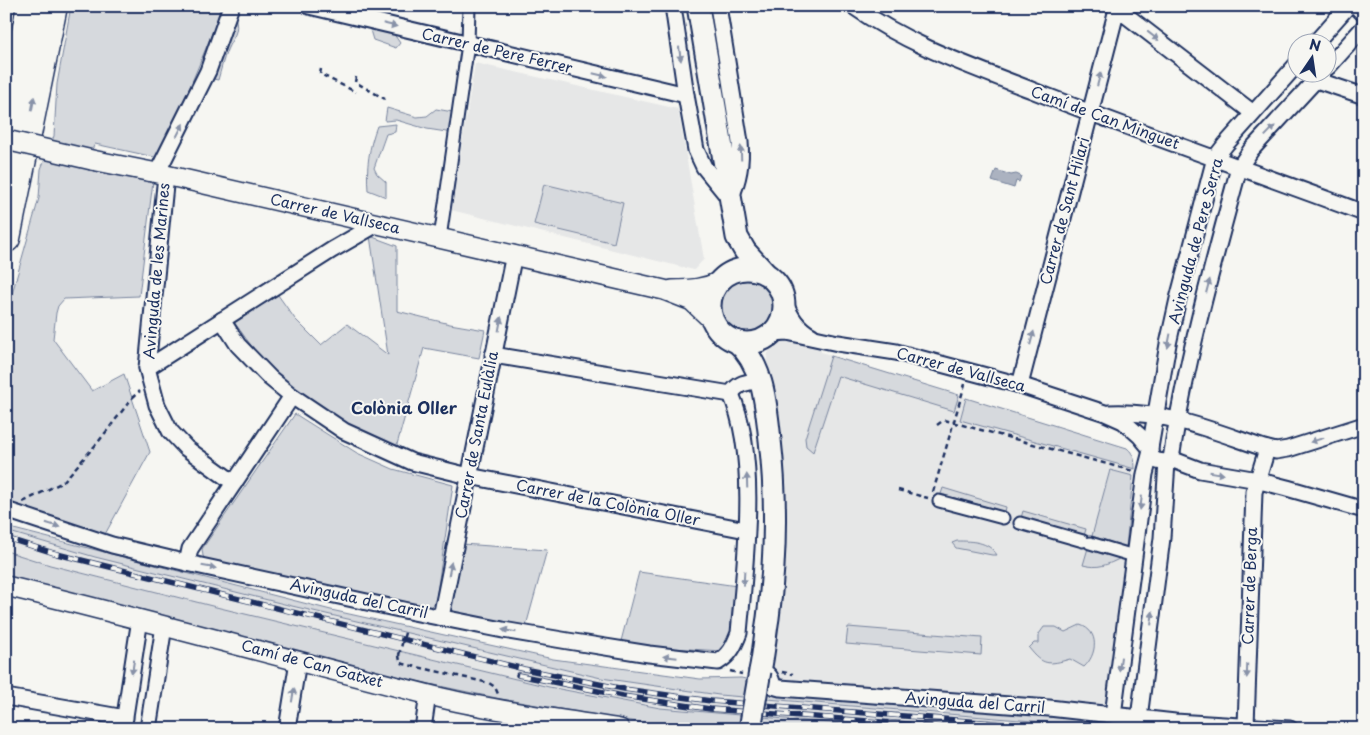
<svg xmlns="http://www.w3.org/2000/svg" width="1370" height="735" viewBox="0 0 1370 735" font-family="'Playpen Sans',sans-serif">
<rect width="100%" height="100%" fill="#f6f6f2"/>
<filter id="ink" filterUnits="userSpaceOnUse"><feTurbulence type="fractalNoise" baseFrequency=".02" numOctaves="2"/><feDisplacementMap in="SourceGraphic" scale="10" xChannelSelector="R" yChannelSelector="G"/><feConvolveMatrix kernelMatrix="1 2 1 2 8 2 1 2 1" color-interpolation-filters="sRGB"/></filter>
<g filter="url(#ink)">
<g fill="#e6e7e7">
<polygon points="475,63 678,109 704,259 694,270 451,210"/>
<polygon points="778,341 793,341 821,348 821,352 1127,448 1132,452 1135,461 1108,703 1092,713 780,688 770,676 765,371 768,353"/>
<polygon points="6,531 95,557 292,606 601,678 719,695 1128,729 898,729 660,708 549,687 216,607 50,565 6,551"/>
</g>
<g fill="#d6d9dd" stroke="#78849e">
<polygon points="71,6 222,6 218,19 163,152 159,158 95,144 83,166 153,181 139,296 64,299 58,306 56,313 53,339 92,391 124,374 150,452 103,538 6,505 6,315 39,198 41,169 54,136 57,84"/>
<path d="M235 16C240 33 233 36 227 50 223 60 221 70 218 80L209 78Z"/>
<polygon points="380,27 391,30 400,43 396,48 373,40 370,30"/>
<polygon points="387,108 417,117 427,116 436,109 453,112 454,120 453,133 427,129 396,120 385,121"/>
<path d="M396 124 395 132 386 134 374 168 377 174 386 182V197L368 190C366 168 369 147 377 126Z"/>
<polygon points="544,184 623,203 614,243 534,224"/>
<path d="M370 236 397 246V311L450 324 485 330 479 358 424 348 396 448C360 431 316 411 286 384 265 366 250 344 234 322L278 295 295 319 321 345 347 324 388 355Z"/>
<circle cx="747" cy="307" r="28"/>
<polygon points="831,356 959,395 954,411 838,376 813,452 806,446 805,438"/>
<path d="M966 398 1127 448C1134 454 1135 460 1135 469L960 420Z"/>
<polygon points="295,414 357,453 393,469 453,485 436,599 433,605 429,609 206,560 203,556 202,549"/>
<polygon points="1110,470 1133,476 1126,547 1092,536"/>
<polygon points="943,488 1006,507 1005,512 941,494"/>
<polygon points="1023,511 1086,529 1084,536 1021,518"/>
<polygon points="6,527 331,610 553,659 700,679 741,678 765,683 767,691 1207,729 1128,729 719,695 601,678 292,606 95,557 6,531"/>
<path d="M957 541C972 541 988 541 997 555H992L956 548 952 543Z"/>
<polygon points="462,544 547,550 526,626 457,619 449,611"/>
<path d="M1088 548 1121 558C1107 565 1098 569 1083 565Z"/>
<polygon points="6,551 50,565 216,607 549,687 660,708 898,729 679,729 501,699 359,669 6,579"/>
<polygon points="639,572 737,586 732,640 723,651 620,645"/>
<path d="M1080 625C1100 631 1097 655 1084 667L1070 659C1049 665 1043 666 1029 648L1034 643H1039V634L1044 627H1056L1065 632Z"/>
<polygon points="848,627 982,638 981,655 846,644"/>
</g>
<polygon fill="#abb2c0" stroke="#717e99" points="996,170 1011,175 1016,174 1021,176 1019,182 1016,181 1014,188 992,181"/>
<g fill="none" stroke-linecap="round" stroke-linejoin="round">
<g stroke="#1b2f5e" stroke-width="15">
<g id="pedestrian">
<polyline points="440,238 468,44 469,6"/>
<polyline points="939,501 1003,518"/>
<polyline points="1020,523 1083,541"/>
<polyline points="1090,543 1134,556"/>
</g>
</g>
<g stroke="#1b2f5e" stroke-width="19">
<g id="minor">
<polyline points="309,6 686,95"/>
<path d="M673 6 686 95 696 150 704 167 730 199C739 180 742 163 740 142L718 6"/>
<path d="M853 6C910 46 970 66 1034 91 1143 134 1254 172 1364 213"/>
<polyline points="1114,6 1253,113"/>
<polyline points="1356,6 1364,14"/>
<polyline points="1316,42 1348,6"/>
<path d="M1298 63 1226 144 1215 158 1178 299 1168 344 1150 448C1150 460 1156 462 1167 462L1171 459C1186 360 1213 264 1239 168L1251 150 1323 72"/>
<polyline points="1328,67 1364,27"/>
<polyline points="1316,80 1364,96"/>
<polyline points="157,173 208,71 231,6"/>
<polyline points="166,175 147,368 157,405 170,431 186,448 234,483"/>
<path d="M784 301C790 316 797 328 812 336"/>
<polyline points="222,320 238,345 270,378 292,396 344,431 412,462 469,476 746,530"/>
<polyline points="773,333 787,332 838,343 896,352 1020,385 1105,413 1123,421 1140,436 1150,448"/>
<polyline points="493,355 731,394"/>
<polyline points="147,368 332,250 377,224"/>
<polyline points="1020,385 1117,9"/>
<path d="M731 394C739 381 748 383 761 380"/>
<path d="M1109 413C1165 410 1213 431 1264 448L1276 451 1288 449 1364 425"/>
<polyline points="1171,459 1200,470 1252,479 1287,488 1364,510"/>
<path d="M6 510 112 545 187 563 413 612 503 630 568 641 649 654 718 662C730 655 734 646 739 633 745 563 759 458 731 394"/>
<polyline points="187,563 190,549 292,396"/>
<polyline points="441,617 514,254"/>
<path d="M760 671C769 673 771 677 773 686L780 688 1049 708 1175 722 1290 729"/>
<polyline points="6,697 125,718"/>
<polyline points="1113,715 1145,474 1150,455"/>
<polyline points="1139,718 1162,538 1167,462"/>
<polyline points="1246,726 1254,492 1267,449"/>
<polyline points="123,729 140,619"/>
<polyline points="148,729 164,626"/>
<polyline points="287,729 298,661"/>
<polyline points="423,729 428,694"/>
</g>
</g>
<g stroke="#1b2f5e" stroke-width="22">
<g id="tertiary">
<polyline points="92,160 157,173 664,290 692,301 713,321"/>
<path d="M672 290C691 290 704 289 721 281"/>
<path d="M6 586C152 621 296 662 442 698 500 712 561 719 620 729"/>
</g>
</g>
<g stroke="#1b2f5e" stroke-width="25">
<g id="secondary">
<polyline points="698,6 737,237 745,251 765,273"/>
<circle cx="747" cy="306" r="37"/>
<path d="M736 341C764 365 766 406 770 440 777 501 776 557 768 618 765 635 764 653 760 671"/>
</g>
</g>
<g stroke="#1b2f5e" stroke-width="31">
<g id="motorway">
<polyline points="6,135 31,6"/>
<polyline points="6,238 53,6"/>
</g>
</g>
<g stroke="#1b2f5e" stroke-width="2.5" stroke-dasharray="5 4" stroke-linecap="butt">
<polyline points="321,69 320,74 356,92"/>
<polyline points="356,77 355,82 385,99"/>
<polyline points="937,425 944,420 1133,471"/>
<polyline points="898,490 928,498"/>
<polyline points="933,492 965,384"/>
<polyline points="23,502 63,482 99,441 133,397 140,391"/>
<polyline points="399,655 400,662 404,664 489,683 495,687 498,694"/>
<polyline points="730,671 742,674"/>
<polyline points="782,672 793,674"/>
</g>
<use href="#pedestrian" stroke="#f6f6f2" stroke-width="11"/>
<use href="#minor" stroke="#f6f6f2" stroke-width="15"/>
<use href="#tertiary" stroke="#f6f6f2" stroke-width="19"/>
<use href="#secondary" stroke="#f6f6f2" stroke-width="21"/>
<use href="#motorway" stroke="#f6f6f2" stroke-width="28"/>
<g stroke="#1b2f5e" stroke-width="5.5">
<g id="rail">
<polyline points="6,538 57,554 524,669 624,689 711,701 1071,729"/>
<polyline points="518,675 623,696 710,709 974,729"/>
</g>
</g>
<use href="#rail" stroke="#f6f6f2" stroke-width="4" stroke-dasharray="11" stroke-linecap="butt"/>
<g stroke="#1b2f5e" stroke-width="22" stroke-linecap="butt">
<polyline id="tertiary-bridge" points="6,140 92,160"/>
</g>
<g stroke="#1b2f5e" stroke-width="25" stroke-linecap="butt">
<polyline id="secondary-bridge" points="750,729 760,671"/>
</g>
<polyline stroke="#1b2f5e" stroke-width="2.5" stroke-dasharray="5 4" stroke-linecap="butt" points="399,655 406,629"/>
<use href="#tertiary-bridge" stroke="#f6f6f2" stroke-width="19"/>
<use href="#secondary-bridge" stroke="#f6f6f2" stroke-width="21"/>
</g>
<defs><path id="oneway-solid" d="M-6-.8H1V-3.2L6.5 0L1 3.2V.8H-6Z" transform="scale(1.25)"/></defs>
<g fill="#8892a8">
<use href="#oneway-solid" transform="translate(390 25) rotate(13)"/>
<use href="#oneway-solid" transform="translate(1153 36) rotate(38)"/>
<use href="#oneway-solid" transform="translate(680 54) rotate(82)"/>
<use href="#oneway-solid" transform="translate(600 75) rotate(13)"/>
<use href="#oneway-solid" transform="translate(1099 79) rotate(-75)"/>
<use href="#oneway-solid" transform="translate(33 104) rotate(-79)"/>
<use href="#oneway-solid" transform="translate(180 130) rotate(-63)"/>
<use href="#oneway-solid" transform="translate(1270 131) rotate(-46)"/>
<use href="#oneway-solid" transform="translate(741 153) rotate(-92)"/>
<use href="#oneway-solid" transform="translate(1208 286) rotate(-75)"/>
<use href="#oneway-solid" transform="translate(500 324) rotate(-79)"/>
<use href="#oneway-solid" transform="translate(1032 338) rotate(-75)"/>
<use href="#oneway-solid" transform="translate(1169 341) rotate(101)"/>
<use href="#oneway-solid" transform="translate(1317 440) rotate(163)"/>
<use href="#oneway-solid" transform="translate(1217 473) rotate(10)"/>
<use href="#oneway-solid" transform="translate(747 481) rotate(-92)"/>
<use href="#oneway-solid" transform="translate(1141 503) rotate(97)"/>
<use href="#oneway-solid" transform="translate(53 525) rotate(18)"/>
<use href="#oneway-solid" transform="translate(209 567) rotate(10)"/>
<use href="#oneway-solid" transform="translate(450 569) rotate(-79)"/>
<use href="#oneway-solid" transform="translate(744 578) rotate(93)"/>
<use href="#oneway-solid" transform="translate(1152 618) rotate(-83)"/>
<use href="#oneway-solid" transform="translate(509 631) rotate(-170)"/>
<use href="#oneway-solid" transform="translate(670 657) rotate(-174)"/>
<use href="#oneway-solid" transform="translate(1120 664) rotate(98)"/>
<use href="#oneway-solid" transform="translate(133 667) rotate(99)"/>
<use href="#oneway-solid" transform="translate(1247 671) rotate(92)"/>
<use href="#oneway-solid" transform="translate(293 695) rotate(-81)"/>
</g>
</g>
<g text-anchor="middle" stroke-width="4" stroke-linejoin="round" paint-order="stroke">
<g font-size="15" fill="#1b2f5e" stroke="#f6f6f2">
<text transform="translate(497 51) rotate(13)" y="5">Carrer de Pere Ferrer</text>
<text transform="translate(1105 118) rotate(20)" y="5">Camí de Can Minguet</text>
<text transform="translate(1065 211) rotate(-75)" y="5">Carrer de Sant Hilari</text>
<text transform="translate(335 214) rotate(13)" y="5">Carrer de Vallseca</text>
<text transform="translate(1196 241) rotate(-75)" y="5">Avinguda de Pere Serra</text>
<text transform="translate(157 271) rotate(-85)" y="5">Avinguda de les Marines</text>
<text transform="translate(961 370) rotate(15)" y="5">Carrer de Vallseca</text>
<text transform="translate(477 435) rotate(-79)" y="5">Carrer de Santa Eulàlia</text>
<text transform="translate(608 503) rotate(11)" y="5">Carrer de la Colònia Oller</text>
<text transform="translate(1250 586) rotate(-88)" y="5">Carrer de Berga</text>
<text transform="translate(359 599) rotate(12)" y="5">Avinguda del Carril</text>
<text transform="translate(312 664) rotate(15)" y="5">Camí de Can Gatxet</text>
<text transform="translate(975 703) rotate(4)" y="5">Avinguda del Carril</text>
</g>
<g font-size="16" font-weight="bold" fill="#1b2f5e" stroke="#f6f6f2">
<text x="404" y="414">Colònia Oller</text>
</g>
</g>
<rect width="1370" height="735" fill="none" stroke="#f6f6f2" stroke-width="25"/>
<rect x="12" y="12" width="1345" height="710" fill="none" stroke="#1b2f5e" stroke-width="2" filter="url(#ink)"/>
<g transform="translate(1312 58) rotate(13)"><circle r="24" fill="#f6f6f2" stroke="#9ea6b7"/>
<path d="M0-4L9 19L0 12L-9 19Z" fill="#1b2f5e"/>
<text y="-8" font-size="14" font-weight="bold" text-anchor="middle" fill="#1b2f5e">N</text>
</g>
</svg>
